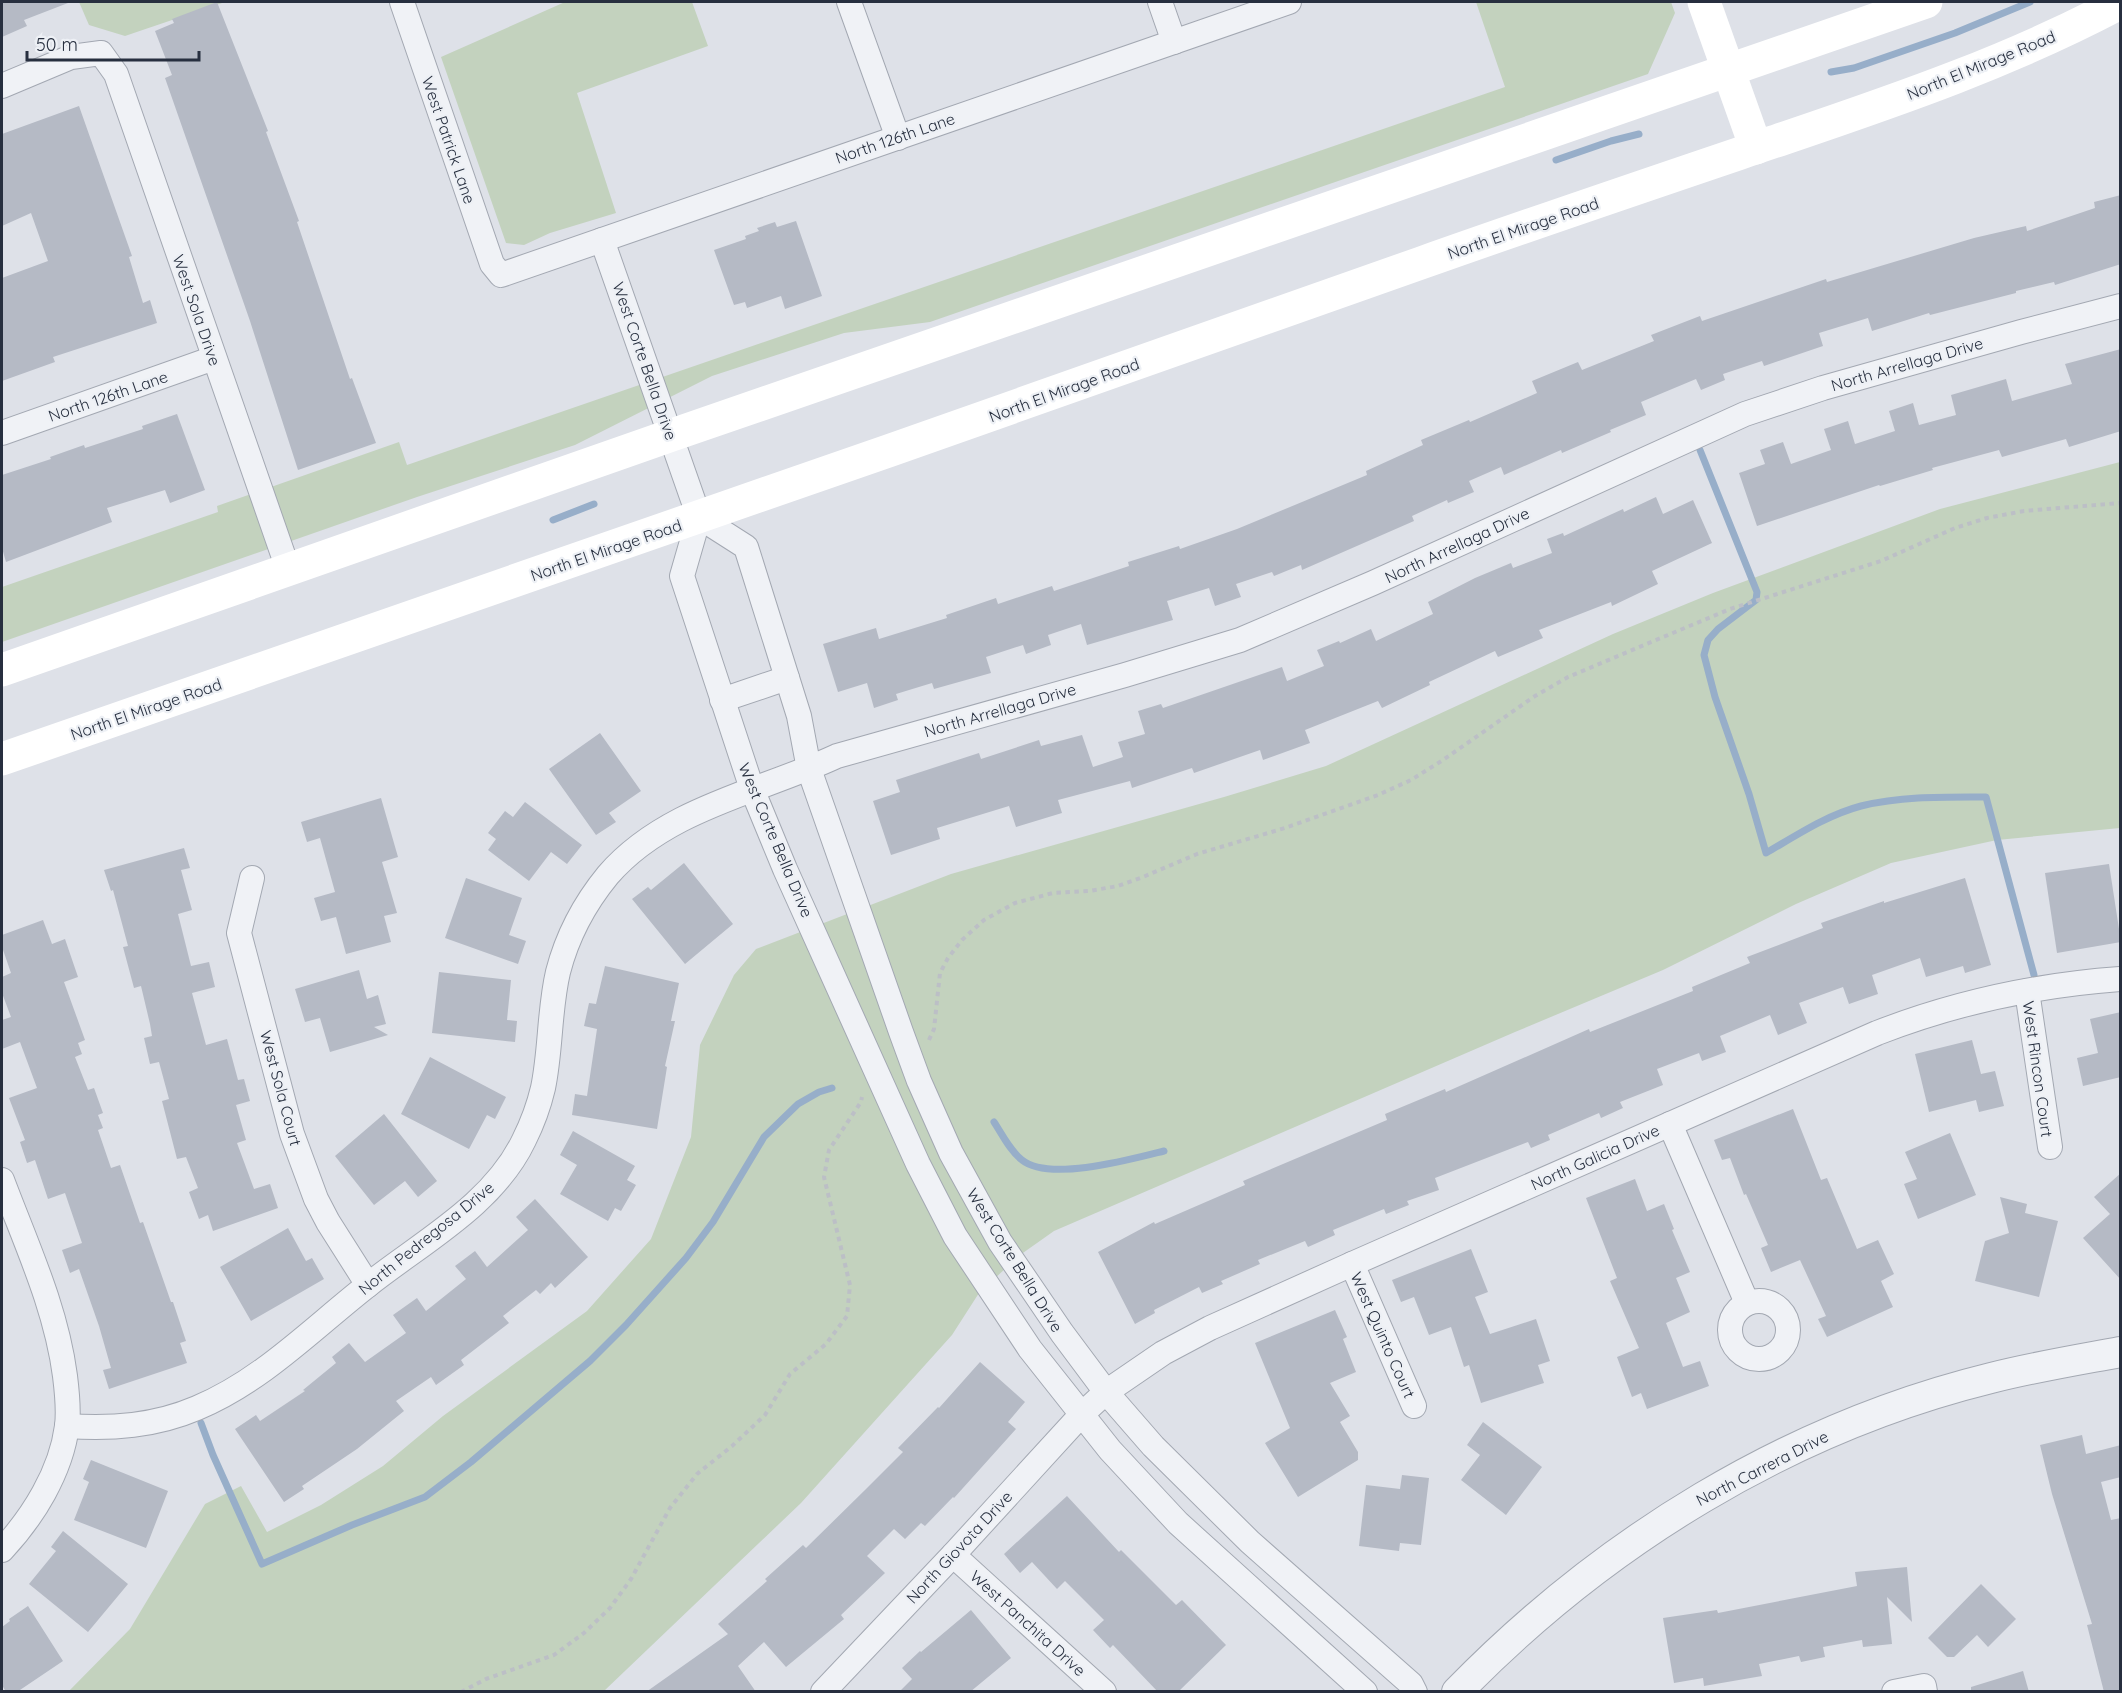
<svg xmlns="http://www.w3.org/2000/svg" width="2122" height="1693" viewBox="0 0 2122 1693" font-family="Quicksand,sans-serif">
<rect width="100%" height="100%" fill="#dee1e8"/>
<g fill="#c3d2be">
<polygon points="79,2 225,2 125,36 89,25"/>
<polygon points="565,2 692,2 708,46 577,93 616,213 550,233 524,245 506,243 441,57"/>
<polygon points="1476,2 1671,2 1675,13 1648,74 930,322 844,333 712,376 575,445 417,497 2,642 2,587 218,512 217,506 399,442 407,465 1505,87"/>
<polygon points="2120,462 2120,828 1997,840 1891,863 1796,904 1663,970 1515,1032 1054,1231 1020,1255 979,1293 952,1335 801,1503 604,1691 68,1692 130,1629 205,1504 241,1486 267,1532 321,1505 383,1466 443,1416 587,1311 651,1239 691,1137 700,1045 734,975 756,949 951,874 1224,797 1326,766 1613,634 1713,593 1940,509"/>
</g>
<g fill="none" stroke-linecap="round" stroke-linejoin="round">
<g stroke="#97aec9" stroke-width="7">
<polyline points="1831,72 1854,68 1955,33 2030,2"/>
<polyline points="1556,160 1611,141 1639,134"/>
<path d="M1700 450 1757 592 1756 600 1718 629 1708 640 1704 655 1715 697 1749 794 1766 853C1797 835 1827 815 1861 806 1902 796 1944 797 1986 797L2034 975"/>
<polyline points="553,520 594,504"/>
<path d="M994 1122C1002 1134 1010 1151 1022 1160 1049 1182 1132 1159 1164 1151"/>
<polyline points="201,1423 213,1455 262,1564 352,1525 425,1497 471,1462 590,1361 626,1325 686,1258 713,1222 764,1137 798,1104 819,1092 832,1088"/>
</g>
</g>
<g fill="#b5bac5">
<polygon points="2,2 67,2 68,3 24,20 27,26 2,37"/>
<polygon points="217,2 268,131 266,132 299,221 297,222 350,379 352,378 376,443 298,470 250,321 165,78 172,75 155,31 174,23 172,19"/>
<polygon points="79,106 132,256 129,257 143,303 150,300 157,323 53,357 55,362 2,381 2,278 48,261 31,213 2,226 2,134"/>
<polygon points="2121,195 2121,264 2055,285 2054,282 2016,291 2016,293 1930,315 1929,313 1872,331 1868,318 1819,333 1823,346 1764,366 1762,361 1723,374 1725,380 1701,390 1696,379 1641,402 1646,415 1610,430 1611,432 1562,453 1561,450 1504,475 1501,467 1469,481 1474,492 1448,503 1447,500 1412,516 1414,521 1302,570 1301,565 1274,576 1272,572 1236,584 1241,597 1215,606 1209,588 1167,601 1173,620 1087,645 1081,624 1048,635 1051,645 1026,654 1023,645 986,657 991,673 934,689 932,683 896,694 898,700 874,708 867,683 838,692 823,644 876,628 879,639 947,618 946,615 996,598 998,604 1052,586 1054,591 1129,566 1128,562 1179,546 1180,549 1237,529 1367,475 1366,471 1423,445 1421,440 1469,420 1470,422 1537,393 1532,381 1578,362 1582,370 1654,341 1651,335 1700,316 1702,321 1826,279 1827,282 1974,238 2026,226 2027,231 2095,208 2094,202"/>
<polygon points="796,221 822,296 785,309 781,296 747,308 745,302 734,305 714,250 746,239 745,236 759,231 757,228 775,222 777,227"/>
<polygon points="2121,349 2121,431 2069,447 2066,439 2002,457 1999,450 1932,468 1933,470 1880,486 1879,485 1757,526 1739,473 1765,464 1760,450 1783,442 1791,464 1831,450 1824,429 1848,421 1855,444 1895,431 1889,411 1913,403 1919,425 1956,415 1951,395 2006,379 2012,401 2072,384 2065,364"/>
<polygon points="177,414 205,490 170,503 165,490 107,508 112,522 6,562 2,548 2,475 51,459 50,457 84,445 85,448 143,429 142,426"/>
<polygon points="1656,497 1663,514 1693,500 1712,543 1652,571 1658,584 1612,606 1611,602 1539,630 1543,638 1498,657 1495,651 1429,682 1430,685 1382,708 1378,701 1305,730 1310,743 1263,760 1260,750 1194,773 1192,768 1132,788 1130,781 1058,800 1062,813 1016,827 1009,806 937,828 940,839 891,855 873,801 900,792 896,780 979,753 981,759 1039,740 1041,746 1082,735 1093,767 1123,757 1118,742 1145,734 1138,711 1161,704 1163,708 1282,667 1287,681 1324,666 1317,650 1339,641 1340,643 1371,629 1376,641 1433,614 1428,602 1475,578 1511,563 1513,568 1552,553 1547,539 1563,533 1564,536 1623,509 1624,512"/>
<polygon points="600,733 641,791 609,813 616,822 596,835 549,769"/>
<polygon points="381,798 398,857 382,862 397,913 384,916 391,942 346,954 336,917 321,921 314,898 335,892 320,838 307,842 301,822"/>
<polygon points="525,802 582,845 567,864 551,852 529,881 488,850 496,839 488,833 505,811 513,817"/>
<polygon points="184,848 190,868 181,870 192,910 178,914 191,966 209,962 215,987 192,993 206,1045 227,1039 238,1080 244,1079 250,1101 236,1105 246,1140 237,1143 254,1189 270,1184 278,1208 213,1231 208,1215 199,1219 189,1192 198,1188 186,1157 177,1159 162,1101 169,1099 159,1062 150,1064 144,1038 152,1036 150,1024 141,986 134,988 123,947 128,946 113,890 111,891 104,870"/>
<polygon points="684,863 733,924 685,964 632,899 648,887 651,890"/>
<polygon points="2109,864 2121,942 2057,953 2045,873"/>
<polygon points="466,878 522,898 509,935 526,941 518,964 445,938"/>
<polygon points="1965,878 1991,965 1965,973 1963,966 1926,977 1920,958 1872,975 1878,994 1849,1004 1843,987 1799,1003 1807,1023 1778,1035 1770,1015 1720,1036 1726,1052 1702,1061 1699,1053 1657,1069 1663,1085 1620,1102 1623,1108 1601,1118 1599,1113 1548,1135 1550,1140 1531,1148 1528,1142 1435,1178 1439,1190 1407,1201 1409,1205 1386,1214 1384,1209 1333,1230 1335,1235 1308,1247 1305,1241 1258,1260 1260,1264 1221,1281 1223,1284 1202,1293 1199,1287 1154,1310 1155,1313 1135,1324 1098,1252 1154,1222 1155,1224 1245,1185 1243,1181 1387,1120 1385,1114 1445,1089 1446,1092 1589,1029 1590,1032 1693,991 1692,987 1750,963 1747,957 1823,928 1821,923 1884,901 1884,903"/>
<polygon points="43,920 52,944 65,939 78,977 64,982 85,1040 78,1043 82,1054 75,1057 88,1090 94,1088 103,1113 98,1115 103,1128 98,1130 111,1168 120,1165 140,1223 143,1222 171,1302 173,1302 186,1341 180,1343 187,1363 109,1389 103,1370 111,1368 99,1326 79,1269 70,1273 62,1250 82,1243 65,1193 48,1199 35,1160 27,1163 20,1142 25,1140 9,1098 37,1088 20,1042 2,1049 2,1020 11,1017 2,993 2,977 11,973 2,947 2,935"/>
<polygon points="605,966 679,983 671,1021 675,1021 665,1066 667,1067 657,1129 572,1115 575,1094 587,1096 597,1029 584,1026 589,1003 596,1004"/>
<polygon points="359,970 367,999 378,995 386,1024 374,1027 388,1035 330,1052 320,1018 305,1022 295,989"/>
<polygon points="439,972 511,980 507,1020 517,1021 515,1042 432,1033"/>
<polygon points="2121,1012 2121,1077 2083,1086 2077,1058 2098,1053 2090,1019"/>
<polygon points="1972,1040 1981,1074 1995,1071 2004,1106 1979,1112 1976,1100 1929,1112 1915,1054"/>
<polygon points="430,1057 506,1097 495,1119 487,1115 469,1149 401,1114"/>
<polygon points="1793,1109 1821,1180 1827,1178 1857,1249 1878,1240 1894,1274 1881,1281 1893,1307 1827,1337 1818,1319 1826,1316 1800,1260 1771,1272 1761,1248 1768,1245 1746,1194 1744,1195 1730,1158 1722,1160 1714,1140"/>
<polygon points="384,1114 437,1181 418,1197 405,1181 374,1205 335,1156"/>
<polygon points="573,1131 635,1166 627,1180 636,1185 621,1211 615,1208 608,1221 560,1194 577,1165 560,1155"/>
<polygon points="1950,1133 1976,1195 1918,1219 1904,1184 1917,1179 1905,1152"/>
<polygon points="2121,1173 2121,1280 2083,1238 2110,1214 2094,1197"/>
<polygon points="1635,1179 1647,1211 1664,1204 1674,1229 1672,1230 1690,1272 1676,1278 1690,1312 1666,1323 1683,1367 1700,1361 1709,1386 1647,1409 1641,1393 1632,1397 1617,1357 1639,1348 1610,1281 1617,1278 1586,1198"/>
<polygon points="2000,1197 2027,1204 2025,1213 2058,1221 2039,1297 1975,1281 1985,1241 2009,1233"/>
<polygon points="535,1199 588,1257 555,1288 551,1283 540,1294 536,1290 503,1316 509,1323 461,1360 464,1365 436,1385 431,1377 396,1401 404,1411 357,1449 302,1486 304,1489 284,1502 235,1429 256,1415 260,1421 305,1391 303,1390 336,1363 332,1357 349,1343 365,1362 406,1333 393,1315 417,1298 426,1311 466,1279 455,1266 475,1251 487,1267 528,1230 516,1217"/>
<polygon points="288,1228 306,1261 312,1258 324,1279 251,1321 220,1267"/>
<polygon points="1471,1249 1488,1292 1475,1297 1490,1334 1536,1319 1550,1361 1538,1365 1544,1383 1481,1403 1469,1365 1464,1367 1451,1327 1429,1335 1414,1297 1401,1302 1392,1280"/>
<polygon points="1335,1310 1347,1337 1343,1339 1356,1372 1330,1383 1350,1416 1340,1422 1358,1452 1358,1460 1298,1497 1265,1443 1290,1428 1255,1343"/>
<polygon points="980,1362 1025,1402 1008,1422 1016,1429 954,1498 953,1497 925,1526 921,1523 905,1539 894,1529 867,1556 885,1573 841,1615 844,1619 786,1667 764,1642 738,1666 756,1692 646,1692 728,1634 718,1624 767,1581 765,1579 803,1545 806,1548 865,1490 903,1452 898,1448 938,1407 939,1408"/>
<polygon points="1483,1422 1542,1467 1506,1515 1461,1480 1480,1455 1467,1445"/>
<polygon points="2082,1435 2086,1454 2121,1445 2121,1477 2101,1482 2111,1520 2121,1518 2121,1692 2104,1692 2087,1625 2092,1624 2052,1494 2040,1445"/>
<polygon points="91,1460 168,1491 146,1548 74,1520 89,1482 83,1479"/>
<polygon points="1402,1475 1429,1478 1421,1545 1400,1543 1399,1551 1359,1546 1366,1485 1400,1489"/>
<polygon points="1067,1496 1119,1552 1121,1550 1176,1605 1182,1600 1226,1645 1178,1692 1158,1692 1113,1645 1110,1648 1093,1630 1104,1620 1065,1581 1057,1589 1032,1562 1020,1573 1004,1554"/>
<polygon points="63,1531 128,1584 88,1632 29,1584 56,1551 51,1547"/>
<polygon points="1907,1567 1912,1622 1887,1597 1892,1644 1863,1647 1862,1640 1823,1647 1825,1657 1801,1662 1799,1656 1759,1664 1762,1676 1704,1686 1703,1678 1674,1683 1663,1618 1717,1610 1718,1613 1857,1586 1855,1572"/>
<polygon points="1981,1584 2016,1619 1988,1647 1977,1635 1954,1657 1947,1657 1928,1638"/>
<polygon points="28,1606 63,1661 17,1692 6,1692 2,1685 2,1627 10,1621 9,1619"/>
<polygon points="971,1610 1011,1658 970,1692 899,1692 912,1679 902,1668 920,1651 921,1652"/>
<polygon points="2023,1671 2029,1692 1971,1692 1971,1687"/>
</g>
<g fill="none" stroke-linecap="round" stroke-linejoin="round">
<g stroke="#a3a8b2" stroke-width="26">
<g id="minor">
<polyline points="402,2 492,264 501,275 1289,2"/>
<polyline points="849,2 898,138"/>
<polyline points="1160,2 1174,42"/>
<polyline points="2,86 71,57 101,53 116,74 288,569"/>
<polyline points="602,240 699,517 682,576 752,789 785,869 918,1164 955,1236 1030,1349 1110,1450 1178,1523 1365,1692"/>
<polyline points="2,433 214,358"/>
<polyline points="699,517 746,547 799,716 809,769 901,1032 919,1081 951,1153 1000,1242 1062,1333 1106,1392 1153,1446 1250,1542 1411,1684 1415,1692"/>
<polyline points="722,700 787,678"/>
<polyline points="252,878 239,933 292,1134 316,1199 328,1222 368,1285"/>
<polyline points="2027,991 2050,1147"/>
<polyline points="1670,1124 1747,1303"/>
<path d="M2 1180C26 1244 56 1307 65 1376 67 1392 69 1410 67 1426 61 1472 33 1517 2 1550"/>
<polyline points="1352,1264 1414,1406"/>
<circle cx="1759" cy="1330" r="29"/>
<path d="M67 1426C112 1429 155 1426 197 1408 262 1381 313 1328 368 1285 422 1242 493 1205 524 1140 532 1124 539 1105 543 1088 551 1050 549 1010 558 972 567 937 585 903 608 875 666 808 760 792 837 756L1125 675 1240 640 1373 583 1745 414 1823 388 2021 332 2120 306"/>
<polyline points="953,1555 1104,1692"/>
<path d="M823 1692 953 1555 1081 1415 1106 1392 1163 1353 1210 1328 1352 1264 1877 1033C1954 1003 2037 985 2120 979"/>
<polyline points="1894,1692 1924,1686 1925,1692"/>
</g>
</g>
<g stroke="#a3a8b2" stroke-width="32">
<path id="tertiary" d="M1457 1692C1603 1542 1788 1428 1991 1378 2034 1367 2077 1360 2120 1352"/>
</g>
<g stroke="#bcbfc6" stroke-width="4" stroke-dasharray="4.5 4.5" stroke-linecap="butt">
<polyline points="929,1040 934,1029 940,973 948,958 962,940 984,920 1015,903 1053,893 1089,891 1118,886 1143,877 1197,854 1285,828 1378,795 1411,780 1443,760 1535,696 1568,677 1730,609 1881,561 1955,528 1987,518 2024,511 2120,503"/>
<polyline points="461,1692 486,1679 554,1655 584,1633 610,1608 631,1579 670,1508 697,1474 732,1446 765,1415 790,1374 826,1344 847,1316 850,1285 824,1177 829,1150 861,1102 862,1097"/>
</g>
<use href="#minor" stroke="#f0f2f6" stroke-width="24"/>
<use href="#tertiary" stroke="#f0f2f6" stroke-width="30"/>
<g stroke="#fff" stroke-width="33">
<polyline points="1704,2 1756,148"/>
<polyline points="2,670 672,435 1926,2"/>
<path d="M2 759C475 595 949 431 1421 263 1542 220 1664 179 1785 138 1900 99 2013 60 2120 3"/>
</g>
</g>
<g text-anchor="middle" stroke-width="4.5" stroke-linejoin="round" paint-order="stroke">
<g font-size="16" fill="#272f3f" stroke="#edf0f5">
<text transform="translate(1981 65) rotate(-22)" y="6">North El Mirage Road</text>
<text transform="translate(895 138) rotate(-19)" y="6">North 126th Lane</text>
<text transform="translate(449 140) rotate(71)" y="6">West Patrick Lane</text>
<text transform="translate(1523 228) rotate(-19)" y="6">North El Mirage Road</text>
<text transform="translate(197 310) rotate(71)" y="6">West Sola Drive</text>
<text transform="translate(645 361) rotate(71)" y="6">West Corte Bella Drive</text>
<text transform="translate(1907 364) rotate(-16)" y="6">North Arrellaga Drive</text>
<text transform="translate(1064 390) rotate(-20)" y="6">North El Mirage Road</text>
<text transform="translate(108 396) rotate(-19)" y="6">North 126th Lane</text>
<text transform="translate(1457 545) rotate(-25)" y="6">North Arrellaga Drive</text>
<text transform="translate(606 550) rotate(-19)" y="6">North El Mirage Road</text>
<text transform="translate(146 709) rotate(-19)" y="6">North El Mirage Road</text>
<text transform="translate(1000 710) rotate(-16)" y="6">North Arrellaga Drive</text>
<text transform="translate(776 840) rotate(67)" y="6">West Corte Bella Drive</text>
<text transform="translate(2038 1069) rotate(82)" y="6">West Rincon Court</text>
<text transform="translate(281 1088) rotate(75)" y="6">West Sola Court</text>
<text transform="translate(1595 1157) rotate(-24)" y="6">North Galicia Drive</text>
<text transform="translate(426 1238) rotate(-39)" y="6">North Pedregosa Drive</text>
<text transform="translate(1015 1260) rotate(58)" y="6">West Corte Bella Drive</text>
<text transform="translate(1383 1335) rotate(66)" y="6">West Quinto Court</text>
<text transform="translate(1762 1468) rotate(-27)" y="6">North Carrera Drive</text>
<text transform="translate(959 1547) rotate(-47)" y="6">North Giovota Drive</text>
<text transform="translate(1028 1623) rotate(42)" y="6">West Panchita Drive</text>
</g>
</g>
<rect width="2122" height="1693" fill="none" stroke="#272f3f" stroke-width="6"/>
<path d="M27 51v9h172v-9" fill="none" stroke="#272f3f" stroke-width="3"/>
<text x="36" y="51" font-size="18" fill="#272f3f" stroke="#edf0f5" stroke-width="4.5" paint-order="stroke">50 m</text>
</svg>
